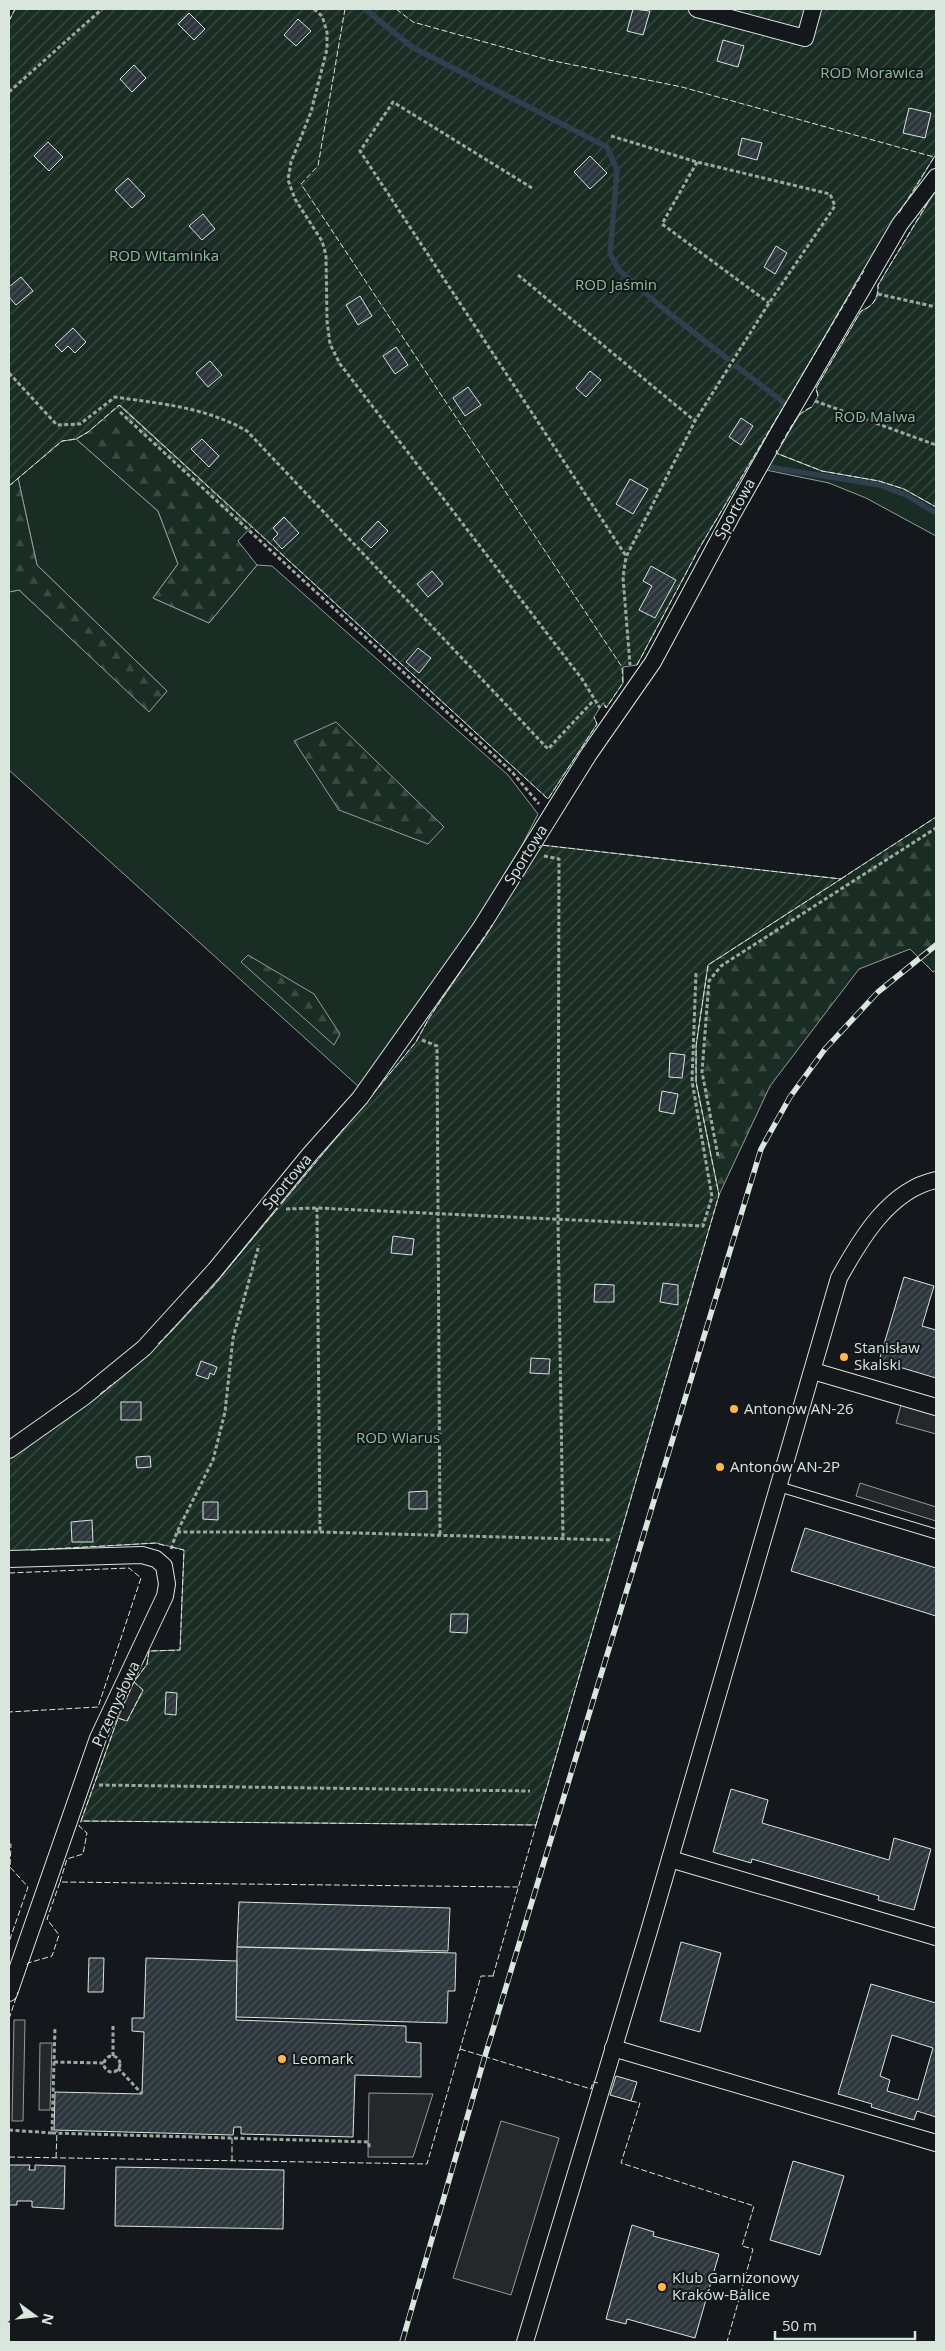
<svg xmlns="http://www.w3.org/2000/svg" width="945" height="2351" viewBox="0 0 945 2351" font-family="'Open Sans',sans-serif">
<defs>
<pattern id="forest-firs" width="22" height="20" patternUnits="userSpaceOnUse" patternTransform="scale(1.25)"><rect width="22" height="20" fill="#1a2d24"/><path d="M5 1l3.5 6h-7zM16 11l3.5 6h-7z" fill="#3b4b43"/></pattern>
<pattern id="garden-furrows" width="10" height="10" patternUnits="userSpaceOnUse" patternTransform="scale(1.25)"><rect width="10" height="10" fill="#1a2d24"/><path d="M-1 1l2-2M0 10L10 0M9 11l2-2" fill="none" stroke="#3b4b43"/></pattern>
<pattern id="building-hatch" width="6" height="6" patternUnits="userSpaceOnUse" patternTransform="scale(1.25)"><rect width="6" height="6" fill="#2c363c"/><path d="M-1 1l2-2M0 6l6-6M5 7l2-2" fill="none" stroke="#4a5358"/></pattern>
</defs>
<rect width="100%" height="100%" fill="#14181c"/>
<g fill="#1a2d24" stroke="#939e99">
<polygon points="76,439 158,511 178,564 153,598 209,623 257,565 272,566 508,775 538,814 509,871 431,989 359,1087 9,770 9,592 19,590 149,711 167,691 37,565 18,478 62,441"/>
<polygon points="776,453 822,471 879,481 904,489 936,507 936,536 866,498 829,483 766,470"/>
</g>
<g fill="url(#forest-firs)" stroke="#939e99">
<polygon points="119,405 252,526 238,541 257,565 209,623 153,598 178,564 158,511 76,439 88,432"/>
<polygon points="18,478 37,565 167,691 149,712 19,590 9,592 9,486"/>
<polygon points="336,722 444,827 428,844 339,810 294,741"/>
<polygon points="936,817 936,970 933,972 910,949 859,969 770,1086 719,1195 696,1082 696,1046 708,965"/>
<polygon points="248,955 314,994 340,1034 334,1045 241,962"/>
</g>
<g fill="url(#garden-furrows)" stroke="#939e99">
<polygon points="15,9 936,9 936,154 700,547 637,665 623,667 623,683 606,708 603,703 594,717 597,724 548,799 120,405 88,432 76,439 62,441 9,486 9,21"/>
<path d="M936 190V507L904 489 879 481 822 471 776 453 800 414 812 407 818 396 816 388 861 311C873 306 878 299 878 285Z"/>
<polygon points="541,845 841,879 708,965 696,1046 696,1082 719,1195 536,1825 81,1821 118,1718 127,1721 143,1691 134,1682 147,1664 149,1651 180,1650 184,1550 156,1543 9,1552 9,1458 106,1390 171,1332 210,1290 416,1042 429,1018 484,938"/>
</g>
<g fill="#24282b" stroke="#939e99">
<polygon points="901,1405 936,1415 936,1434 896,1423"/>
<polygon points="860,1483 936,1507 936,1521 856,1496"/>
<polygon points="134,1682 143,1690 127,1721 118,1718"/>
<polygon points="14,2020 25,2020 23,2121 12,2121"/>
<polygon points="40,2043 52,2043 50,2110 39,2110"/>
<polygon points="369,2093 433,2094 413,2157 368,2157"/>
<polygon points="501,2121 559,2138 511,2295 453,2278"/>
</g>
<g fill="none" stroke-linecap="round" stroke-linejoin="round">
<g stroke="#2f3f4d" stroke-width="5.5">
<polyline points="365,9 412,47 607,147 617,170 610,254 619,270 665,310 728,359"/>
<polyline points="736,366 787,405 785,409"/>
<polyline points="768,467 880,485 906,495 936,513"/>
</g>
</g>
<g fill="url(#building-hatch)" stroke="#d8e6dc" fill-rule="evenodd">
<polygon points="633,9 650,11 643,35 627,31"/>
<polygon points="189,13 205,29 194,40 178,24"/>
<polygon points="298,19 311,31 296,46 284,35"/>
<polygon points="723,40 744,46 738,67 717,61"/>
<polygon points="134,65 146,78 132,92 120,79"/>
<polygon points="909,108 931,113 925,138 903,133"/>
<polygon points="742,138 762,143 757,160 738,155"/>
<polygon points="48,142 63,157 49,171 34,156"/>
<polygon points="590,156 607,173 590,189 574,172"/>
<polygon points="128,178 145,196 132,208 115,190"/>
<polygon points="203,214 215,229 202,240 189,226"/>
<polygon points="776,246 787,253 775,274 764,267"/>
<polygon points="21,277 33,291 16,305 9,297 9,287"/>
<polygon points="360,296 372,316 358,325 346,305"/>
<polygon points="73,328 86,342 75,353 68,346 62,352 55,345"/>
<polygon points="396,347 408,365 395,374 383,356"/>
<polygon points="210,361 222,375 208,387 196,373"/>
<polygon points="590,371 601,380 586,397 576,388"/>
<polygon points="468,387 481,405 465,416 453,398"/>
<polygon points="741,418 753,426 741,445 729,437"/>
<polygon points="202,439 219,456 209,467 191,449"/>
<polygon points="630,479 648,489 633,514 616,504"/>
<polygon points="284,517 299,533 282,549 273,539 278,534 273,528"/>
<polygon points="378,521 388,531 371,548 361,539"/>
<polygon points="651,566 676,580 655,618 639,610 652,586 643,581"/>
<polygon points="432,571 443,584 428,597 417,584"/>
<polygon points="418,648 431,658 419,673 406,662"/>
<polygon points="670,1053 685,1055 682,1078 669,1077"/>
<polygon points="662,1091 678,1094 674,1114 659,1111"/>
<polygon points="393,1236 414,1239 412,1255 391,1253"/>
<polygon points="904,1277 934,1286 922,1326 936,1330 936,1378 879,1361"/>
<polygon points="663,1283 678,1285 678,1305 660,1302"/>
<polygon points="595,1284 614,1285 614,1302 594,1302"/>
<polygon points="531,1358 550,1359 549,1374 530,1373"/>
<polygon points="201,1361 217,1367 214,1375 210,1373 208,1379 196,1375"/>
<rect x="121" y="1402" width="20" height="18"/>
<polygon points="150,1456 151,1467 137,1468 136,1457"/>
<polygon points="427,1491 427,1509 409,1509 409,1492"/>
<polygon points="203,1502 218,1502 218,1520 203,1519"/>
<polygon points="92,1520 93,1542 72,1542 71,1522"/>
<polygon points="805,1528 936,1568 936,1616 791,1571"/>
<polygon points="451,1614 468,1614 467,1633 450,1632"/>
<polygon points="166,1692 177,1693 176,1715 165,1714"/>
<polygon points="731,1789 768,1800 762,1823 889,1860 894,1838 931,1849 914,1910 878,1900 879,1896 752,1859 751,1863 713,1852"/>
<polygon points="239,1902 450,1908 448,1951 237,1947"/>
<polygon points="681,1942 721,1953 700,2032 660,2021"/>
<polygon points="237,1947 456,1953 455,1991 448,1991 447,2023 236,2017"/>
<polygon points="89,1958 104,1958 103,1992 88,1992"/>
<polygon points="146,1958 237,1961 236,2020 406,2026 406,2042 421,2043 421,2077 355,2075 353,2137 241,2134 241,2127 234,2127 233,2135 54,2130 55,2092 142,2094 144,2032 132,2031 132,2018 144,2018"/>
<path d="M871 1984 936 2003V2117L917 2111 914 2120 871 2107 872 2104 838 2094ZM892 2035 933 2048 918 2100 887 2091 890 2080 880 2076Z"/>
<polygon points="616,2076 637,2082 631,2101 610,2095"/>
<polygon points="793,2161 844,2176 820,2255 770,2240"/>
<polygon points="9,2165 30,2165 29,2170 35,2170 35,2165 65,2166 64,2209 32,2207 32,2201 17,2201 17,2205 9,2205"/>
<polygon points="116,2167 284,2170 283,2229 115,2226"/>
<polygon points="632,2225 654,2232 653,2236 719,2254 695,2338 627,2319 626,2324 606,2319"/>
</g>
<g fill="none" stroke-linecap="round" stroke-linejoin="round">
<g stroke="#d8e6dc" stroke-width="11">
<polyline id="service" points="780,1487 936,1534"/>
</g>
<g stroke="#d8e6dc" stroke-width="18">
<g id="minor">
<polyline points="697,9 805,38 813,9"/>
<polyline points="813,1371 936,1407"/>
<polyline points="9,1450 84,1397 144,1348 215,1270 310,1154 360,1098 480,929 589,754 653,662 732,515 780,430 900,224 936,177"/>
<polyline points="9,1559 142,1555 156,1559 164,1566 167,1584 165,1596 98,1738 9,1993"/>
<polyline points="670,1859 936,1937"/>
<polyline points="613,2048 936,2143"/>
<path d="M525 2342 649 1931 839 1278C860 1240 889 1190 936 1180"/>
</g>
</g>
<g stroke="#9da8a2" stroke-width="3" stroke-dasharray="4 2.5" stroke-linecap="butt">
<polyline points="314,9 322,16 327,32 327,49 311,112 291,162 288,180 295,199 322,241 326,255 327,321 330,344 340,364 582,679 600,708"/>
<polyline points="9,92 102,9"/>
<polyline points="611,136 697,162 830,194 835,206 769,303 695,421 626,557 623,577 630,665"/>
<polyline points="697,162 662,224 769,303"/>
<polyline points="532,188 393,102 360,151 626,556"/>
<polyline points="518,275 695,421"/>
<polyline points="878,294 936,307"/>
<path d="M9 373 57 425 80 424 115 397C162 404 205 407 247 431L548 749 594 700"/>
<polyline points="815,401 936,445"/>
<polyline points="120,412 512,772 539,804"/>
<polyline points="544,856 559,859 558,1220 563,1538"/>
<polyline points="422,1040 437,1046 440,1535"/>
<polyline points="718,1156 702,1072 709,981 721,966 936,828"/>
<polyline points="317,1208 320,1532"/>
<polyline points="286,1209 317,1208 703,1226 712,1197 692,1081 696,973"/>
<polyline points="177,1532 320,1532 611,1540"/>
<polyline points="171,1549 177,1532 213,1460 225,1412 233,1338 259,1245"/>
<polyline points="99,1785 530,1791"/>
<polyline points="113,2056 113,2026"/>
<circle cx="112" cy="2064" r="8"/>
<polyline points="54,2062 104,2063"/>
<polyline points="118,2068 142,2094"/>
<polyline points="9,2130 52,2133 55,2027"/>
<polyline points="52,2133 369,2142 369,2148"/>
</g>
<use href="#service" stroke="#14181c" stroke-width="9"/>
<use href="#minor" stroke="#14181c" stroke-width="16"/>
<g stroke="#d8e6dc" stroke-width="5.5">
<polyline id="rail" points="402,2342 485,2056 761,1149 790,1097 825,1049 878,992 936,945"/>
</g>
<use href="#rail" stroke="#14181c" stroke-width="4" stroke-dasharray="11" stroke-linecap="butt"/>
<g stroke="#d8e6dc" stroke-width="1" stroke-dasharray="6 2.5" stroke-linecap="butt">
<polyline points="345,9 318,166 301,184 622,667 623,683 606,708 604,702"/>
<polyline points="396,9 413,22 549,60 682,87 934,157"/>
<polyline points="9,21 15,9"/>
<polyline points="899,213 936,154"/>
<path d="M818 396 816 388 861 311C873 306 879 299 878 285L928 202"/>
<path d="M781 444C790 430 796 412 812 407"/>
<polyline points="777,450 776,453 822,471 879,481 904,489 936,507"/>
<polyline points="9,486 62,441 76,439 88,432 119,405 548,799 597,724 594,717"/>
<polyline points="637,665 700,547 864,271"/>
<polyline points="841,879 936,817"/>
<polyline points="373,1094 416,1042 429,1018 492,925"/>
<polyline points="158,1344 210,1290 344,1128"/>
<polyline points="100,1394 115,1382"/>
<polyline points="171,1547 184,1550 180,1650 149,1651 147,1664 134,1682 143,1690 127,1721 118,1718 81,1821 536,1825 719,1195 696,1082 696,1046 708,965 841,879 541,845 539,848"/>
<polyline points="31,1550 156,1543 166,1546"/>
<polyline points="9,1573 129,1568 141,1578 98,1707 9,1712"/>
<polyline points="9,1844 11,1844 10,1867 28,1887 9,1942"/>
<polyline points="60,1882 67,1859 83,1854 87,1833 79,1826 81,1821"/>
<polyline points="27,1965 28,1963 52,1956 59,1935 47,1919 60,1882 518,1887"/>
<polyline points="493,1976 536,1825"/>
<polyline points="9,2019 18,1992"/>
<polyline points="460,2049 591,2089 593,2082 598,2083"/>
<polyline points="631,2101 640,2103 621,2163 754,2206 742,2246 753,2249 727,2342"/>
<polyline points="9,2157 427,2164 481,1976 494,1976"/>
<polyline points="56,2158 57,2131"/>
<polyline points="232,2161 232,2136"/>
</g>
</g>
<g fill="#ffb74d" stroke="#14181c" stroke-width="2">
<circle cx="844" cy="1357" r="5"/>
<circle cx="734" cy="1409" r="5"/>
<circle cx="720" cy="1467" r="5"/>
<circle cx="282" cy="2059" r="5"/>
<circle cx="662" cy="2287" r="5"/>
</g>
<g text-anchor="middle" stroke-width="4" stroke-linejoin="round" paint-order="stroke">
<g font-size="15" fill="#8ac095" stroke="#14181c">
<text x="872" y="78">ROD Morawica</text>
<text x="164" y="261">ROD Witaminka</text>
<text x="616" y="290">ROD Jaśmin</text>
<text x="875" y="422">ROD Malwa</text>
<text x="398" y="1443">ROD Wiarus</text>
</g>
<g font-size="15" fill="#d8e6dc" stroke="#14181c">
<text transform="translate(735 509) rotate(-61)" y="5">Sportowa</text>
<text transform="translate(526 855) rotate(-58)" y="5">Sportowa</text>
<text transform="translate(287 1182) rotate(-50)" y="5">Sportowa</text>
<text transform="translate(116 1704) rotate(-65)" y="5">Przemysłowa</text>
</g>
<g font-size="15" fill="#d8e6dc" stroke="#14181c" text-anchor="start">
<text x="854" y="1353">Stanisław<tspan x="854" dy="17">Skalski</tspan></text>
<text x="744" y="1414">Antonow AN-26</text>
<text x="730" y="1472">Antonow AN-2P</text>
<text x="292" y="2064">Leomark</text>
<text x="672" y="2283">Klub Garnizonowy<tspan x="672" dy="17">Kraków-Balice</tspan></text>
</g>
</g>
<rect width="945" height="2351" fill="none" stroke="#d8e6dc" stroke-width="20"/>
<g transform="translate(35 2316) rotate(105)" stroke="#14181c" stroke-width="4" paint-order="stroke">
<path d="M0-4L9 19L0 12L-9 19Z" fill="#d8e6dc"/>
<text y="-8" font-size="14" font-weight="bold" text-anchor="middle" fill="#d8e6dc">N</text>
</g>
<path d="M775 2331v8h140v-8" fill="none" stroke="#d8e6dc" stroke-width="2.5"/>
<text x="782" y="2331" font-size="15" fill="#d8e6dc" stroke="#14181c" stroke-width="4" paint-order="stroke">50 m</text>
</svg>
